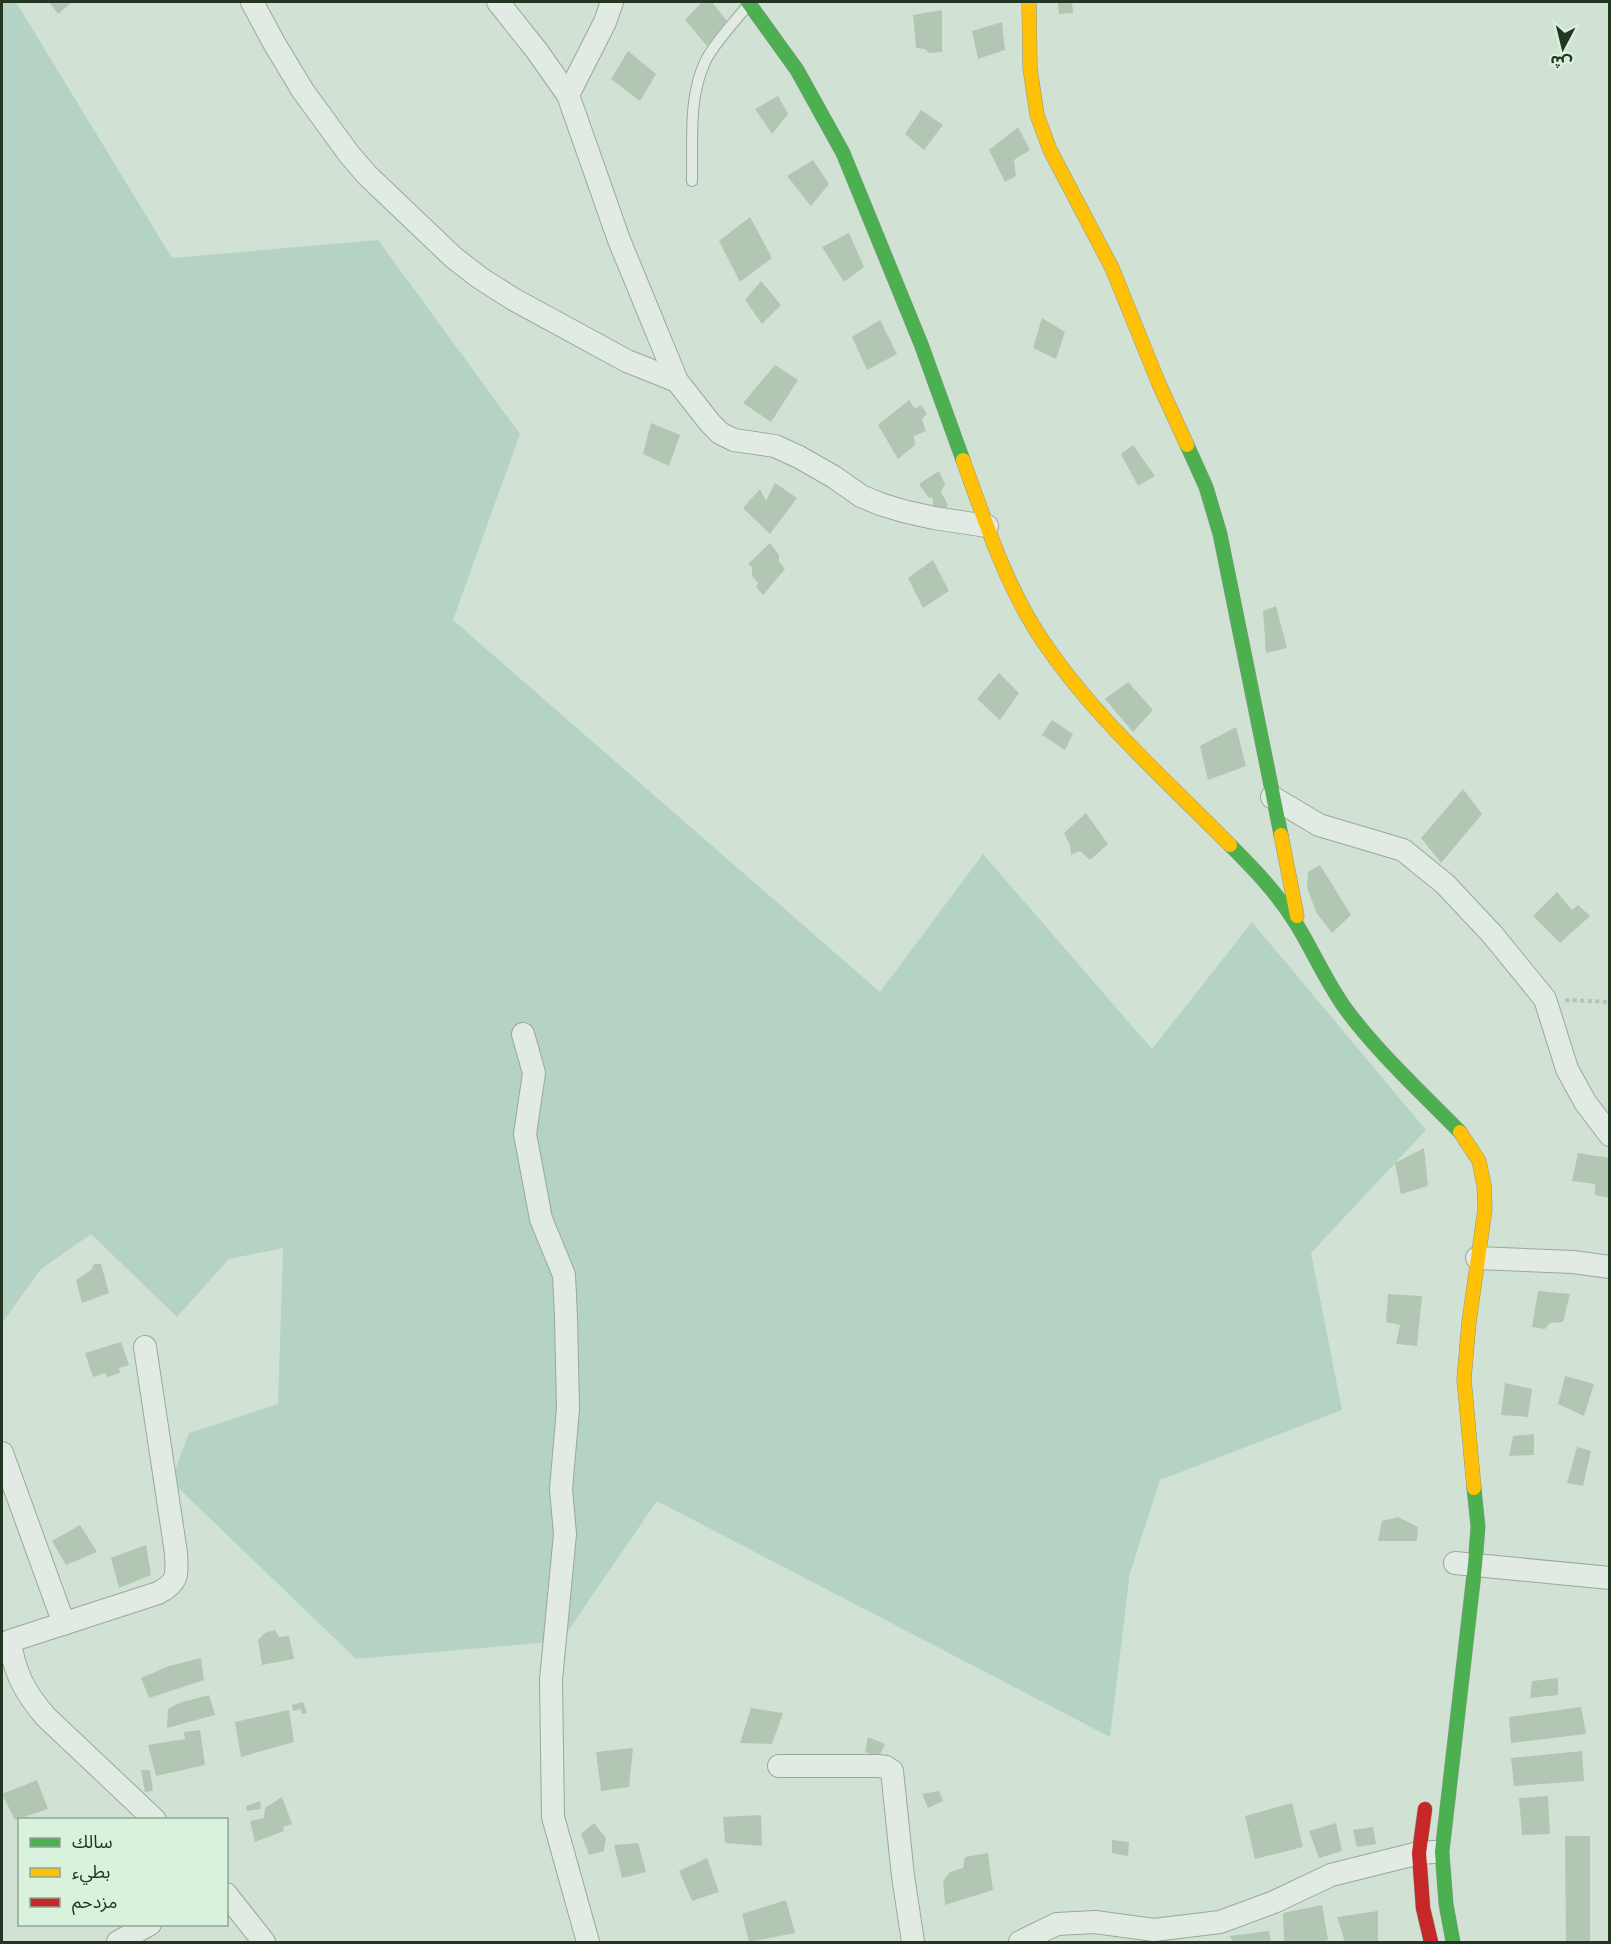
<svg xmlns="http://www.w3.org/2000/svg" width="1611" height="1944" viewBox="0 0 1611 1944" font-family="'Libre Baskerville','Noto Sans Arabic',serif">
<rect width="100%" height="100%" fill="#d1e2d4"/>
<polygon fill="#b5d3c4" points="2,2 16,2 172,258 378,240 520,434 453,620 880,992 983,854 1152,1049 1252,922 1426,1130 1311,1253 1342,1410 1160,1480 1130,1573 1110,1737 657,1501 561,1641 356,1659 171,1481 189,1433 278,1404 283,1248 229,1259 177,1317 91,1234 40,1270 2,1323"/>
<g fill="#b3c6b3">
<polygon points="49,2 72,2 58,14"/>
<polygon points="702,2 712,2 727,21 707,46 685,20"/>
<polygon points="1058,2 1072,2 1073,13 1059,14"/>
<polygon points="942,10 942,52 929,53 925,49 916,48 913,15"/>
<polygon points="1002,22 1005,50 978,59 972,31"/>
<polygon points="628,51 656,74 640,101 611,79"/>
<polygon points="778,96 788,114 772,134 755,109"/>
<polygon points="921,110 943,125 924,150 905,134"/>
<polygon points="1018,127 1030,150 1014,160 1016,176 1005,182 989,150"/>
<polygon points="813,160 829,184 811,206 787,176"/>
<polygon points="750,217 772,258 740,282 719,241"/>
<polygon points="849,233 864,267 844,282 822,247"/>
<polygon points="761,281 781,305 762,324 745,300"/>
<polygon points="1042,318 1065,332 1056,359 1033,348"/>
<polygon points="880,320 897,354 867,370 852,337"/>
<polygon points="775,365 798,380 771,422 743,403"/>
<polygon points="909,400 915,409 921,405 927,414 922,419 926,431 914,436 915,445 898,459 878,425"/>
<polygon points="651,423 680,435 669,466 643,454"/>
<polygon points="1133,445 1155,476 1138,486 1121,454"/>
<polygon points="939,471 945,484 941,492 948,505 942,514 933,511 933,499 928,497 919,484"/>
<polygon points="775,483 797,498 770,534 743,508 760,489 766,501"/>
<polygon points="770,543 779,555 779,562 785,569 763,595 756,587 758,583 752,576 752,567 748,564"/>
<polygon points="933,560 949,591 923,608 908,578"/>
<polygon points="1276,606 1287,648 1266,653 1263,611"/>
<polygon points="999,673 1019,693 1000,720 977,699"/>
<polygon points="1128,682 1153,710 1133,732 1105,699"/>
<polygon points="1052,720 1073,734 1065,750 1042,735"/>
<polygon points="1236,727 1246,766 1208,780 1200,746"/>
<polygon points="1463,789 1482,814 1441,863 1421,838"/>
<polygon points="1086,813 1108,844 1090,860 1080,851 1071,855 1070,845 1064,833"/>
<polygon points="1320,865 1351,915 1332,933 1316,912 1307,887 1308,872"/>
<polygon points="1557,892 1572,910 1578,905 1590,916 1560,943 1533,916"/>
<polygon points="1424,1148 1428,1186 1401,1194 1395,1163"/>
<polygon points="1578,1153 1610,1158 1610,1198 1595,1195 1595,1184 1572,1181"/>
<polygon points="94,1264 101,1264 109,1293 82,1303 76,1280 91,1270"/>
<polygon points="1538,1291 1570,1294 1563,1322 1550,1323 1545,1329 1532,1327"/>
<polygon points="1388,1294 1422,1296 1417,1346 1396,1344 1400,1325 1386,1322"/>
<polygon points="121,1342 129,1365 119,1368 120,1373 107,1377 105,1373 93,1377 85,1353"/>
<polygon points="1565,1376 1594,1384 1584,1416 1558,1404"/>
<polygon points="1505,1383 1532,1389 1528,1417 1501,1415"/>
<polygon points="1534,1434 1534,1455 1509,1456 1513,1436"/>
<polygon points="1577,1447 1591,1451 1583,1486 1567,1483"/>
<polygon points="1398,1517 1418,1527 1417,1541 1378,1541 1382,1521"/>
<polygon points="80,1525 97,1552 66,1565 52,1541"/>
<polygon points="146,1545 151,1575 119,1588 111,1558"/>
<polygon points="275,1630 279,1637 289,1636 294,1659 262,1665 258,1640 265,1633"/>
<polygon points="201,1658 204,1680 149,1698 141,1678 169,1666"/>
<polygon points="1558,1678 1558,1695 1530,1698 1532,1681"/>
<polygon points="209,1695 215,1715 167,1728 168,1709 179,1703"/>
<polygon points="303,1702 307,1713 302,1714 301,1709 293,1711 292,1705"/>
<polygon points="1581,1707 1586,1734 1511,1743 1509,1717"/>
<polygon points="751,1708 783,1713 772,1744 740,1743"/>
<polygon points="289,1710 294,1742 241,1757 235,1722"/>
<polygon points="200,1730 205,1765 156,1776 148,1745 185,1739 184,1732"/>
<polygon points="868,1737 885,1744 879,1757 865,1752"/>
<polygon points="633,1748 629,1787 601,1791 596,1752"/>
<polygon points="1582,1751 1584,1781 1514,1786 1511,1758"/>
<polygon points="141,1770 150,1770 153,1791 145,1792"/>
<polygon points="37,1780 48,1809 15,1820 2,1794"/>
<polygon points="939,1791 943,1801 928,1808 922,1794"/>
<polygon points="1548,1796 1550,1834 1522,1835 1519,1798"/>
<polygon points="282,1797 292,1824 283,1827 284,1831 255,1842 250,1821 264,1818 265,1808"/>
<polygon points="260,1801 261,1809 247,1811 246,1806"/>
<polygon points="1292,1803 1303,1847 1255,1859 1245,1816"/>
<polygon points="761,1815 762,1846 725,1843 723,1817"/>
<polygon points="594,1823 606,1838 604,1851 589,1855 581,1834"/>
<polygon points="1336,1823 1342,1851 1319,1858 1309,1831"/>
<polygon points="1373,1827 1376,1844 1357,1847 1353,1830"/>
<polygon points="1565,1836 1590,1836 1590,1942 1566,1942"/>
<polygon points="1112,1840 1129,1842 1128,1856 1112,1853"/>
<polygon points="638,1843 646,1872 622,1878 614,1845"/>
<polygon points="988,1853 993,1890 945,1905 943,1881 950,1872 963,1868 965,1857"/>
<polygon points="707,1858 719,1892 692,1901 679,1871"/>
<polygon points="786,1900 795,1933 749,1942 742,1914"/>
<polygon points="1322,1905 1328,1940 1314,1942 1284,1942 1283,1913"/>
<polygon points="1378,1911 1378,1942 1345,1942 1337,1917"/>
<polygon points="1269,1931 1271,1942 1233,1942 1230,1936"/>
</g>
<g fill="none" stroke-linecap="round" stroke-linejoin="round">
<g stroke="#99a89b" stroke-width="12">
<path id="lane" d="M692 181C693 142 688 98 705 62 714 43 734 23 747 6"/>
</g>
<g stroke="#99a89b" stroke-width="24">
<g id="street">
<polyline points="252,2 274,43 303,91 349,154 367,175 453,257 480,278 513,299 627,361 677,381"/>
<polyline points="498,2 537,51 568,95 619,240 677,381 710,423 720,433 734,440 775,446 799,457 834,477 861,496 880,504 903,511 934,518 987,526"/>
<polyline points="568,95 605,22 612,2"/>
<polyline points="1272,797 1319,825 1403,850 1445,884 1492,934 1545,999 1567,1069 1585,1102 1610,1135"/>
<polyline points="523,1034 534,1073 525,1134 541,1219 564,1275 566,1317 568,1409 561,1489 565,1534 551,1680 553,1817 588,1942"/>
<polyline points="1477,1258 1573,1262 1610,1267"/>
<path d="M145 1347 176 1553C177 1575 179 1582 158 1593L10 1641C14 1672 25 1693 46 1717L155 1820"/>
<polyline points="2,1453 64,1624"/>
<polyline points="1455,1563 1610,1578"/>
<polyline points="779,1766 878,1766 886,1767 892,1771 903,1876 913,1942"/>
<polyline points="226,1894 264,1942"/>
<polyline points="118,1942 150,1924"/>
<polyline points="1020,1942 1057,1924 1095,1922 1154,1930 1220,1922 1274,1902 1331,1875 1419,1853 1434,1852"/>
</g>
</g>
<g stroke="#8a988a" stroke-width="15">
<g id="fast">
<polyline points="748,2 797,70 843,153 921,344 963,460"/>
<polyline points="1187,445 1206,487 1220,534 1281,835"/>
<path d="M1230 845C1255 870 1279 895 1297 925 1314 953 1326 981 1345 1008 1378 1053 1421 1092 1460 1132"/>
<polyline points="1453,1942 1446,1904 1442,1852 1475,1565 1478,1527 1474,1488"/>
</g>
</g>
<g stroke="#8a988a" stroke-width="15">
<g id="slow">
<polyline points="1029,2 1030,68 1037,115 1050,150 1112,268 1159,384 1187,445"/>
<path d="M963 460C984 518 1004 580 1037 632 1089 713 1163 777 1230 845"/>
<polyline points="1281,835 1297,916"/>
<polyline points="1460,1132 1479,1161 1484,1185 1485,1209 1469,1322 1464,1379 1474,1488"/>
</g>
</g>
<g stroke="#8a988a" stroke-width="15">
<polyline id="jam" points="1425,1809 1419,1853 1423,1908 1431,1942"/>
</g>
<polyline stroke="#b8c3ba" stroke-width="4" stroke-dasharray="4.5 3" stroke-linecap="butt" points="1565,1000 1610,1002"/>
<use href="#lane" stroke="#e1ebe3" stroke-width="10"/>
<use href="#street" stroke="#e1ebe3" stroke-width="22"/>
<use href="#fast" stroke="#4caf50" stroke-width="14"/>
<use href="#slow" stroke="#ffc107" stroke-width="14"/>
<use href="#jam" stroke="#c62828" stroke-width="14"/>
</g>
<rect width="1611" height="1944" fill="none" stroke="#233622" stroke-width="6"/>
<rect x="18" y="1818" width="210" height="108" fill="#d8f2dd" stroke="#90a792" stroke-width="1.5"/>
<rect x="30" y="1838" width="30" height="9" fill="#4caf50" stroke="#90a792" stroke-width="1.5"/>
<text x="72" y="1848" font-size="18" fill="#233622">سالك</text>
<rect x="30" y="1868" width="30" height="9" fill="#ffc107" stroke="#90a792" stroke-width="1.5"/>
<text x="72" y="1878" font-size="18" fill="#233622">بطيء</text>
<rect x="30" y="1898" width="30" height="9" fill="#c62828" stroke="#90a792" stroke-width="1.5"/>
<text x="72" y="1908" font-size="18" fill="#233622">مزدحم</text>
<g transform="translate(1563 48) rotate(187)" stroke="#d8f2dd" stroke-width="4.5" paint-order="stroke">
<path d="M0-4.5L10 22L0 15L-10 22Z" fill="#233622"/>
<text y="-9" font-size="16" font-weight="bold" text-anchor="middle" fill="#233622">ش</text>
</g>
</svg>
